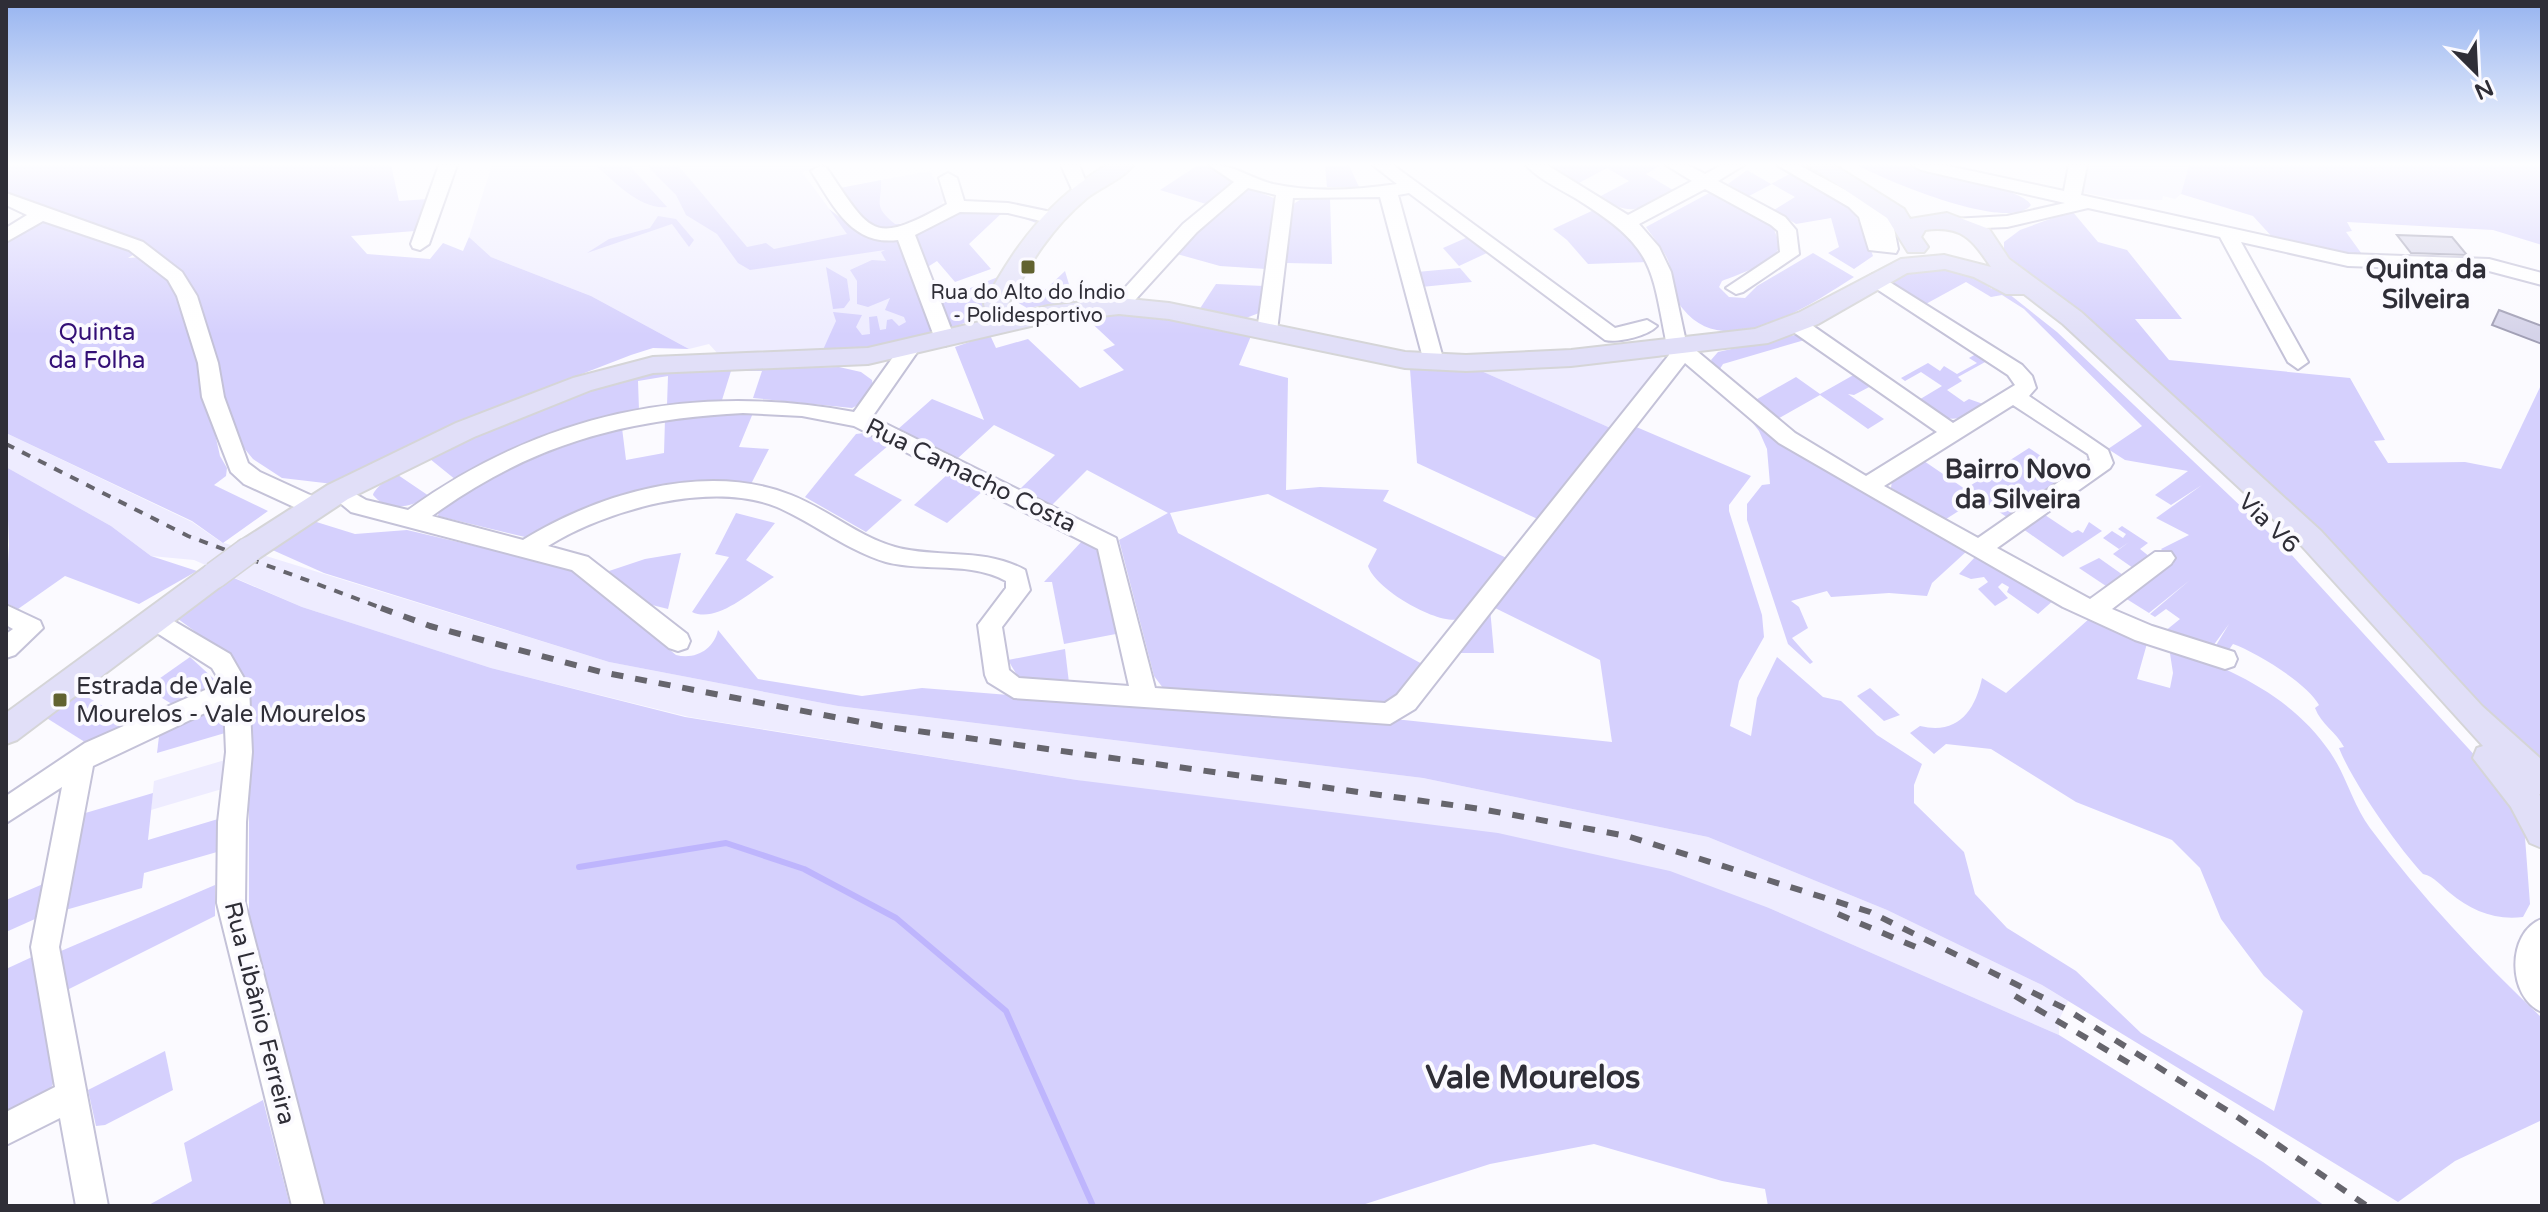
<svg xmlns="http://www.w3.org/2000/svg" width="2548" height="1212" viewBox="0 0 2548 1212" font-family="'Varela Round',sans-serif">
<rect width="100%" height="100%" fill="#fbfaff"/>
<g fill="#eeecff">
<polygon points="492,165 828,165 802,172 848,234 889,241 922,316 847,352 718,354 709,344 689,349 591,296 491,257 469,237"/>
<polygon points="2084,165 2189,165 2181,194 2175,199 2163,196 2162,200 2116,199 2081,192"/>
<polygon points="930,171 946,201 942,202 946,211 895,225 883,214 876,200 881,180"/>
<polygon points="1659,357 1670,362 1615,430 1479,370 1542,369"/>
<polygon points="6,433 192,522 221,542 609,662 838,706 1423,778 1708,837 1887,910 2042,985 2068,1001 2059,1020 2059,1035 1769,908 1077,780 689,717 491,668 302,607 194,560 151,556 111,526 6,467"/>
<polygon points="225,760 222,789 151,810 154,781"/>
</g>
<g fill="#d5d0fd">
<polygon points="6,165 391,165 399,201 428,199 415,231 351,236 367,254 430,259 443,243 463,251 469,237 491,257 591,296 689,349 653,348 631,355 481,413 333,484 282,478 253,459 239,442 224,410 216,356 147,246 27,202 6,191"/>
<path d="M595 165H629L667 207C640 210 614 181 595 165Z"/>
<polygon points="646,165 678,165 747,247 766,243 774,249 847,234 829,209 861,233 897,237 938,333 847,352 822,352 836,321 833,312 862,315 856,327 862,335 870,334 869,317 877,316 880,330 886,329 887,320 892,319 899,326 906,322 904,317 885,310 890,298 868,307 857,304 857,281 850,270 872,260 886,261 881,252 885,250 750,270 738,263 717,234 686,215 676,195"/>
<path d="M1198 165C1210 165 1226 171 1231 183L1206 204 1160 190Z"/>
<polygon points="1349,165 1359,187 1327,187 1325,166"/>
<path d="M1546 165H1661L1646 174 1673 190C1639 208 1636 219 1599 197L1629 181 1607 168 1577 184Z"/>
<path d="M1857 165C1870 165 1883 164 1895 165 1918 167 2024 188 2031 205 2009 233 1885 180 1857 165Z"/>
<polygon points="2189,165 2542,165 2542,245 2493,230 2347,222 2352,231 2346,232 2364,257 2275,240 2253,216 2181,194"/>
<path d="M1747 170 1771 184 1791 173C1840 200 1856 199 1873 256L1854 269 1828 253 1839 247 1831 218 1796 224 1774 210 1795 197 1772 184 1749 196 1728 184Z"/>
<path d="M881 180C882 204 872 205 895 224H910L896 231 866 225 840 188Z"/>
<polygon points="1243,190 1253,190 1274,198 1266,269 1220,266 1177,254 1195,232"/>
<path d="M1711 192 1773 226 1780 246C1773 264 1739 274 1722 281L1719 287 1729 297 1745 298 1757 286 1813 253 1854 277C1813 303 1726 364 1683 309 1672 296 1674 278 1669 263 1664 249 1654 239 1646 227Z"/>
<polygon points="1303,198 1330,198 1332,264 1287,263 1290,206"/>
<polygon points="1596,209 1623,227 1648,262 1588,264 1567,240 1553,229"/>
<polygon points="1004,211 1035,219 1036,223 1004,211 969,244 991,269 955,282 937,261 926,268 914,236 957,212"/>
<polygon points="2072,211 2098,242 2127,250 2182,319 2135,319 2169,360 2350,378 2385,440 2374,441 2388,463 2465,462 2501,469 2542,383 2542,764 2004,255 2004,242 2020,230"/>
<polygon points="658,216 676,219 694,240 689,247 672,224 587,253 609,239 650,228"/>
<polygon points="50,220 136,253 128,258 142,257 170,280 176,292 196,349 220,456 227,468 226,476 214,485 268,511 223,543 192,521 6,433 6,240"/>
<polygon points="1468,237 1489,252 1459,266 1443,248"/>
<polygon points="826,267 847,279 850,300 844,308 833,309"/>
<polygon points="1460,268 1472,282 1421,287 1417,272"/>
<path d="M1942 268 1985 278 1981 282 1992 289 1999 286 2057 332 2288 551 2489 771 2524 824 2530 904 2523 917C2496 921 2470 910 2450 893 2440 885 2435 877 2423 874 2397 846 2353 783 2339 748L2344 747C2336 732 2321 724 2315 708L2319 705C2308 684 2256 652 2233 644L2228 651 2215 647 2229 624 2213 646 2164 632 2180 619 2166 609 2155 617 2150 614 2190 580 2149 613 2125 598 2174 563 2161 549 2189 535 2156 518 2202 485 2171 505 2155 495 2188 471 2125 460 2108 449 2142 426 2024 309 2002 295 1991 297 1966 282 1924 305 1892 283 1914 269Z"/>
<polygon points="1065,271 1074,301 1027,308 1012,299 1017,286 1046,289"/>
<polygon points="1003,275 976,318 948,330 934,291 944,289 955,294"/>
<polygon points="1216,284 1264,286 1259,313 1246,318 1199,310"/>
<path d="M1122 314 1168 319 1251 336 1239 365 1288 378 1286 490 1320 487 1389 490 1383 501 1511 560 1461 619C1438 626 1375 589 1368 566L1377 549 1268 494 1170 513 1178 533 1426 666 1391 707 1163 688 1154 676 1119 540 1168 513 1087 470 1052 505 1020 489 1055 455 994 425 957 459 897 430 932 399 984 420 955 347 990 335 996 348 1028 339 1080 388 1124 370 1103 350 1115 345 1083 315Z"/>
<polygon points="1795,335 1808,339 1723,364 1718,372 1711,360 1718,352"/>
<path d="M1976 354 1987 361 1958 377 1962 381 1947 390 1964 402 1969 399 1986 405C1952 425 1949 423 1917 401L1942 386 1921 372 1905 381 1901 378 1928 363 1940 371 1944 366 1957 374 1977 363 1969 358Z"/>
<path d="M839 367 861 372 872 380 873 386 860 404 852 408 753 398 762 371H731L722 400 667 405 668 376 638 381 639 410 603 419 456 480 430 459 398 475 429 496C413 507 387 513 373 495 383 462 613 379 655 373 715 364 778 368 839 367Z"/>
<polygon points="1410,369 1479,370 1615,430 1542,521 1417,463"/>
<polygon points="1857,373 1873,385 1854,395 1848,394 1884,419 1868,429 1820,395 1776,420 1752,402 1796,377 1820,394"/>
<polygon points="1744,412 1967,551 1932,583 1927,596 1889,593 1831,597 1827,591 1791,601 1799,607 1808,628 1792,638 1813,662 1810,664 1788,644 1747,520 1747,504 1762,485 1770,484 1767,449 1759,431"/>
<path d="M753 413 739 447 769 449 751 484 716 483 607 501 525 537 438 516 439 510C496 471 556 447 622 428L626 460 664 453 665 419Z"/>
<path d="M1634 426 1751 476 1729 505V511L1762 615 1764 637 1739 681 1730 726 1751 736 1757 698 1777 657 1823 697 1841 701 1877 735 1922 764 1914 785V803L1964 852 1975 894 2007 928 2076 971 2141 1033 2274 1111 2303 1011 2264 976 2221 919 2200 868 2172 840 2076 802 1991 749 1946 744 1934 754 1910 733 1920 726C1958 735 1975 711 1982 678L2006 693 2090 618 2148 640 2137 679 2170 688 2173 673 2169 647C2230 668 2292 696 2330 752 2346 775 2353 805 2370 828 2421 897 2480 959 2542 1018V1120L2455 1161 2398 1202 2042 985 1887 910 1708 837 1423 778 838 706 609 662 324 573 268 548 310 520 355 534 407 530 572 569 676 655C696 660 714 649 718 630L758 679 862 696 922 688 1236 713 1404 720 1612 742 1600 660 1491 606Z"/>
<polygon points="864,433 889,445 854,475 902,500 866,532 805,497 856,434"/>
<polygon points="2029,448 2071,476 2008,518 1979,498 1943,521 1891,488 1892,480 1924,461 1965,489"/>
<polygon points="6,467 111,526 151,556 197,571 139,604 65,576 18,609 6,603 9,545"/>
<polygon points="948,474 983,491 947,523 914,505"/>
<path d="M736 513 775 523 746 560 774 577C752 591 717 624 692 612L729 557 715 554Z"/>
<polygon points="2045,515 2072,533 2078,530 2083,533 2089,522 2102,531 2063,557 2023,529"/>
<polygon points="2122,526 2148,543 2140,549 2150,557 2133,568 2113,554 2129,542 2119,549 2103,538 2112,531 2123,538 2126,534 2118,529"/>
<polygon points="1083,540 1099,550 1121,633 1064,644 1052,582 1044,582"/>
<polygon points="681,553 668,609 648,604 609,571 645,559"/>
<polygon points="1976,556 2055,599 2038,614 2007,592 2009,587 2002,583 1998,587 2008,598 1995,606 1978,589 1988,582 1984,577 1971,579 1959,574"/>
<polygon points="2099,558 2123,575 2106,586 2079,568"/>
<polygon points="234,578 302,607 491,668 685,717 1077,780 1498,833 1670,871 1769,908 2059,1035 2263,1162 2325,1206 1768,1206 1765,1189 1722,1181 1594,1144 1490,1164 1359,1206 319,1206 249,913 249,705 231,658 170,613 219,581"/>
<polygon points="1490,608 1494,653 1459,653 1457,648"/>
<polygon points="1065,649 1069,683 1018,677 1008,660"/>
<polygon points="190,657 214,679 212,688 175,706 146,688"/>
<polygon points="1870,688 1900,715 1884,721 1857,696"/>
<polygon points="79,692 133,724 88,744 45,717"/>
<polygon points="221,705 225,710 225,733 157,753 160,728"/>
<polygon points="153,793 148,840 218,819 217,852 144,873 142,888 62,911 82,814"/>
<polygon points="43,884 35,919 6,932 6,900"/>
<polygon points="215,885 215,916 67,990 61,951"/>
<polygon points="32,957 53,1083 50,1092 6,1116 6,969"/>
<polygon points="165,1051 173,1090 105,1125 96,1126 88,1090"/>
<polygon points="263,1100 290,1206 147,1206 192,1181 184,1143"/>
</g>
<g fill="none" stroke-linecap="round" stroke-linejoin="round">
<polyline stroke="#beb5fd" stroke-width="6" points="579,867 726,843 804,869 896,918 1006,1011 1093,1206"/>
</g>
<g fill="#d5d3e9" stroke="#a19fb5" stroke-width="2">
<polygon points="2397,235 2452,237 2467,255 2411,253"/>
<polygon points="2499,310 2542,326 2542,344 2492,325"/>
</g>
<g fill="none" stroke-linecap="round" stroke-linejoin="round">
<g stroke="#c4c2d8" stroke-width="4">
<g id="minor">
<polygon points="439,165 457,165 429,244 420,250 413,248 411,244"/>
<polygon points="1061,165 1079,165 1089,190 1086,194 1074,194"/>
<path d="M1209 165C1234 164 1249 178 1273 184 1313 193 1357 190 1397 184L1373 165H1393L1615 328 1647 320 1657 326C1648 336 1618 343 1605 340L1409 193 1398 195 1444 362 1441 367H1427L1424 362 1380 197 1293 198 1277 331 1267 337 1260 336 1257 331 1276 195 1248 188 1197 232 1126 310H1112L1109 306 1112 302 1183 224 1234 182Z"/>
<path d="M1526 165H1547L1628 215 1692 181 1666 165H1688L1705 174 1722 165H1744L1718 181 1785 217 1796 230 1799 254 1743 292 1736 294 1726 288 1780 252 1778 231 1771 225 1705 189 1639 224 1659 247 1671 272 1686 342 1795 433 1866 476 1937 432 1789 329 1786 324 1789 319H1803L1953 423 2015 385 2008 375 1863 280 1873 274 1880 276 2022 365 2032 376 2036 388 2029 396 2108 450 2113 463 2110 468 1997 548 2090 599 2155 552H2171L2175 558 2171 564 2112 609 2152 626 2234 652 2237 659 2234 666 2225 669 2135 640 2063 607 1779 443 1685 363 1415 709 1390 724 1014 698 988 682 985 675 978 625 1006 588V581C970 561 924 572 886 562 846 550 814 523 777 507 710 480 606 510 548 546L588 557 687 634 690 641 687 648 678 651 669 648 572 570 351 512 327 492 338 484 366 500 408 510C543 413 691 382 854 412L903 343 910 341 920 348 872 417 1116 538 1155 688 1385 703 1397 695 1669 355C1651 272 1659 251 1583 203 1565 191 1540 181 1526 165ZM2013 405 2088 454 2090 460 1978 538 1884 486ZM743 413 802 416 854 426 1098 549 1129 686 1019 678 1009 670 1002 627 1030 590 1025 570C983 547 939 559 895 547 857 536 827 509 791 495 705 461 598 494 523 540L432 516C529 445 624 419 743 413Z"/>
<polygon points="1777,165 1799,165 1879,208 1893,223 1898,249 1896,253 1869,250 1859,217 1849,207"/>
<polygon points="1912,165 1944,165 2064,191 2069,165 2087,165 2081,195 2348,254 2489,259 2542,273 2542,285 2489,271 2348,266 2241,242 2308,362 2298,369 2288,362 2220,237 2088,208 2007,227 1960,229 1953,227 1953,219 2007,216 2065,203 1921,170"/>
<path d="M820 166 826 167C872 234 871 246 947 204L939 178 948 173 957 178 964 201 1008 203 1056 213 1058 217 1049 223 1008 213 960 212 915 235 955 339 945 346 935 339 898 240C851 246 833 205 811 171Z"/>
<polygon points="6,193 143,242 182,272 197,296 218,363 224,397 248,463 260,472 321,500 324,506 321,512 305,512 244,484 231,472 202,397 198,363 177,296 168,280 129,250 43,221 6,242 6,228 27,215 6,205"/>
<polygon points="6,605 40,621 43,628 15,655 6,658 6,634 13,629 6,625"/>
<polygon points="155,610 230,654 249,687 252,752 246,822 245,903 324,1206 292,1206 217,903 218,822 226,752 224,704 93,766 59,947 108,1206 76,1206 60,1118 6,1145 6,1112 55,1087 31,947 62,787 6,823 6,796 85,743 221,683 212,668 146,626 143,619 146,612"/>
<path d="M2542 919V1012C2507 998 2506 932 2542 919Z"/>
</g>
</g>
<g stroke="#d5d5d7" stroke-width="4">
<g id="major">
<path d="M1107 165H1133C1123 179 1101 187 1087 198 1052 227 1029 264 1008 304L1011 315 1048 306 1119 298 1169 303 1405 352 1466 355 1571 350 1755 329 1800 312 1901 259 1944 255 1991 267C1972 239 1962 225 1925 230L1921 237 1928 247 1924 252H1908L1887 218 1808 165H1834L1904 209 1910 219 1947 213 1989 229 2009 259 2081 312 2321 531 2482 706 2542 760V795L2539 794 2542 800V848L2530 843 2511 807 2473 758 2477 748 2483 746 2301 545 2063 324 2024 294H2006L1974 277 1945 269 1907 273 1818 324 1768 343 1571 366 1466 371 1405 368 1169 319 1119 314 1048 322 868 364 653 373 591 390 474 437 348 499 259 558 249 561 239 558 234 550 239 542 328 485 456 423 573 378 653 357 868 348 988 320 984 304C1014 246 1050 199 1107 165Z"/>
<polygon points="215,564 225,567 230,575 225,583 17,740 6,744 6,713 205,567"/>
</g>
</g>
<use href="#minor" fill="#fff" fill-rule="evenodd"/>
<use href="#major" fill="#e1dff8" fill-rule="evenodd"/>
<polyline stroke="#66656d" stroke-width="4" stroke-dasharray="9 9" stroke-linecap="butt" points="6,444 188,536 387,610"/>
<g stroke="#66656d" stroke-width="6" stroke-dasharray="12 12" stroke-linecap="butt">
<polyline points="381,608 430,626 601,672 881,726 1481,809 1627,836 1870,912 2066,1009 2239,1118 2367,1206"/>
<polyline points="1838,914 1918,948"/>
<polyline points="2015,996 2139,1069"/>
</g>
<g stroke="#d5d5d7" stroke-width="29" stroke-linecap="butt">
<polyline id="major-bridge" points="215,575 249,550"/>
</g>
<use href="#major-bridge" stroke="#e1dff8" stroke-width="26"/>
</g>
<linearGradient id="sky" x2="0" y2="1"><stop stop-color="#97b4f0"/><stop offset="0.49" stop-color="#fdfdff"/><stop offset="1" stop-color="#fdfdff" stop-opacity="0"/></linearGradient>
<rect width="2548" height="335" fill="url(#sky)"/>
<g fill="#626330" stroke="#fbfaff" stroke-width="3">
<rect x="1020" y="259" width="16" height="16" rx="4"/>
<rect x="52" y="692" width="16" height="16" rx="4"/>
</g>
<g text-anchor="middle" stroke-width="8" stroke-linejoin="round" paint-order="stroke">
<g font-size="20" fill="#2f2e37" stroke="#fbfaff">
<text x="1028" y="299">Rua do Alto do Índio<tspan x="1028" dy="23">- Polidesportivo</tspan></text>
</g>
<g font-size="24" fill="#330f76" stroke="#fbfaff">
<text x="97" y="340">Quinta<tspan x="97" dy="28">da Folha</tspan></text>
</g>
<g font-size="24" fill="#2f2e37" stroke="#fbfaff">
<text transform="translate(971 475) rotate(26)" y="8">Rua Camacho Costa</text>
<text transform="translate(2269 523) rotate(44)" y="8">Via V6</text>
<text transform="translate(260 1013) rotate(76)" y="8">Rua Libânio Ferreira</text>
</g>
<g font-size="24" fill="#2f2e37" stroke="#fbfaff" text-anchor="start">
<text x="76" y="694">Estrada de Vale<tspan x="76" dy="28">Mourelos - Vale Mourelos</tspan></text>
</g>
<g font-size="26" font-weight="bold" fill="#2f2e37" stroke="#fbfaff">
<text x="2426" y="278">Quinta da<tspan x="2426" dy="30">Silveira</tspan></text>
<text x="2018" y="478">Bairro Novo<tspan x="2018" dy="30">da Silveira</tspan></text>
</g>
<g font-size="32" font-weight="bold" fill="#2f2e37" stroke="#fbfaff">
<text x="1533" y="1088">Vale Mourelos</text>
</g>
</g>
<rect width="2548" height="1212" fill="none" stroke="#2f2e37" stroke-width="16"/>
<g transform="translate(2476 72) rotate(156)" stroke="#fbfaff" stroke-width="6" paint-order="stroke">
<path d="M0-6L14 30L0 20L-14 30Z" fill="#2f2e37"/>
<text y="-12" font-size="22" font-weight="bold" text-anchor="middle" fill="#2f2e37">N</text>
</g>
</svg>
